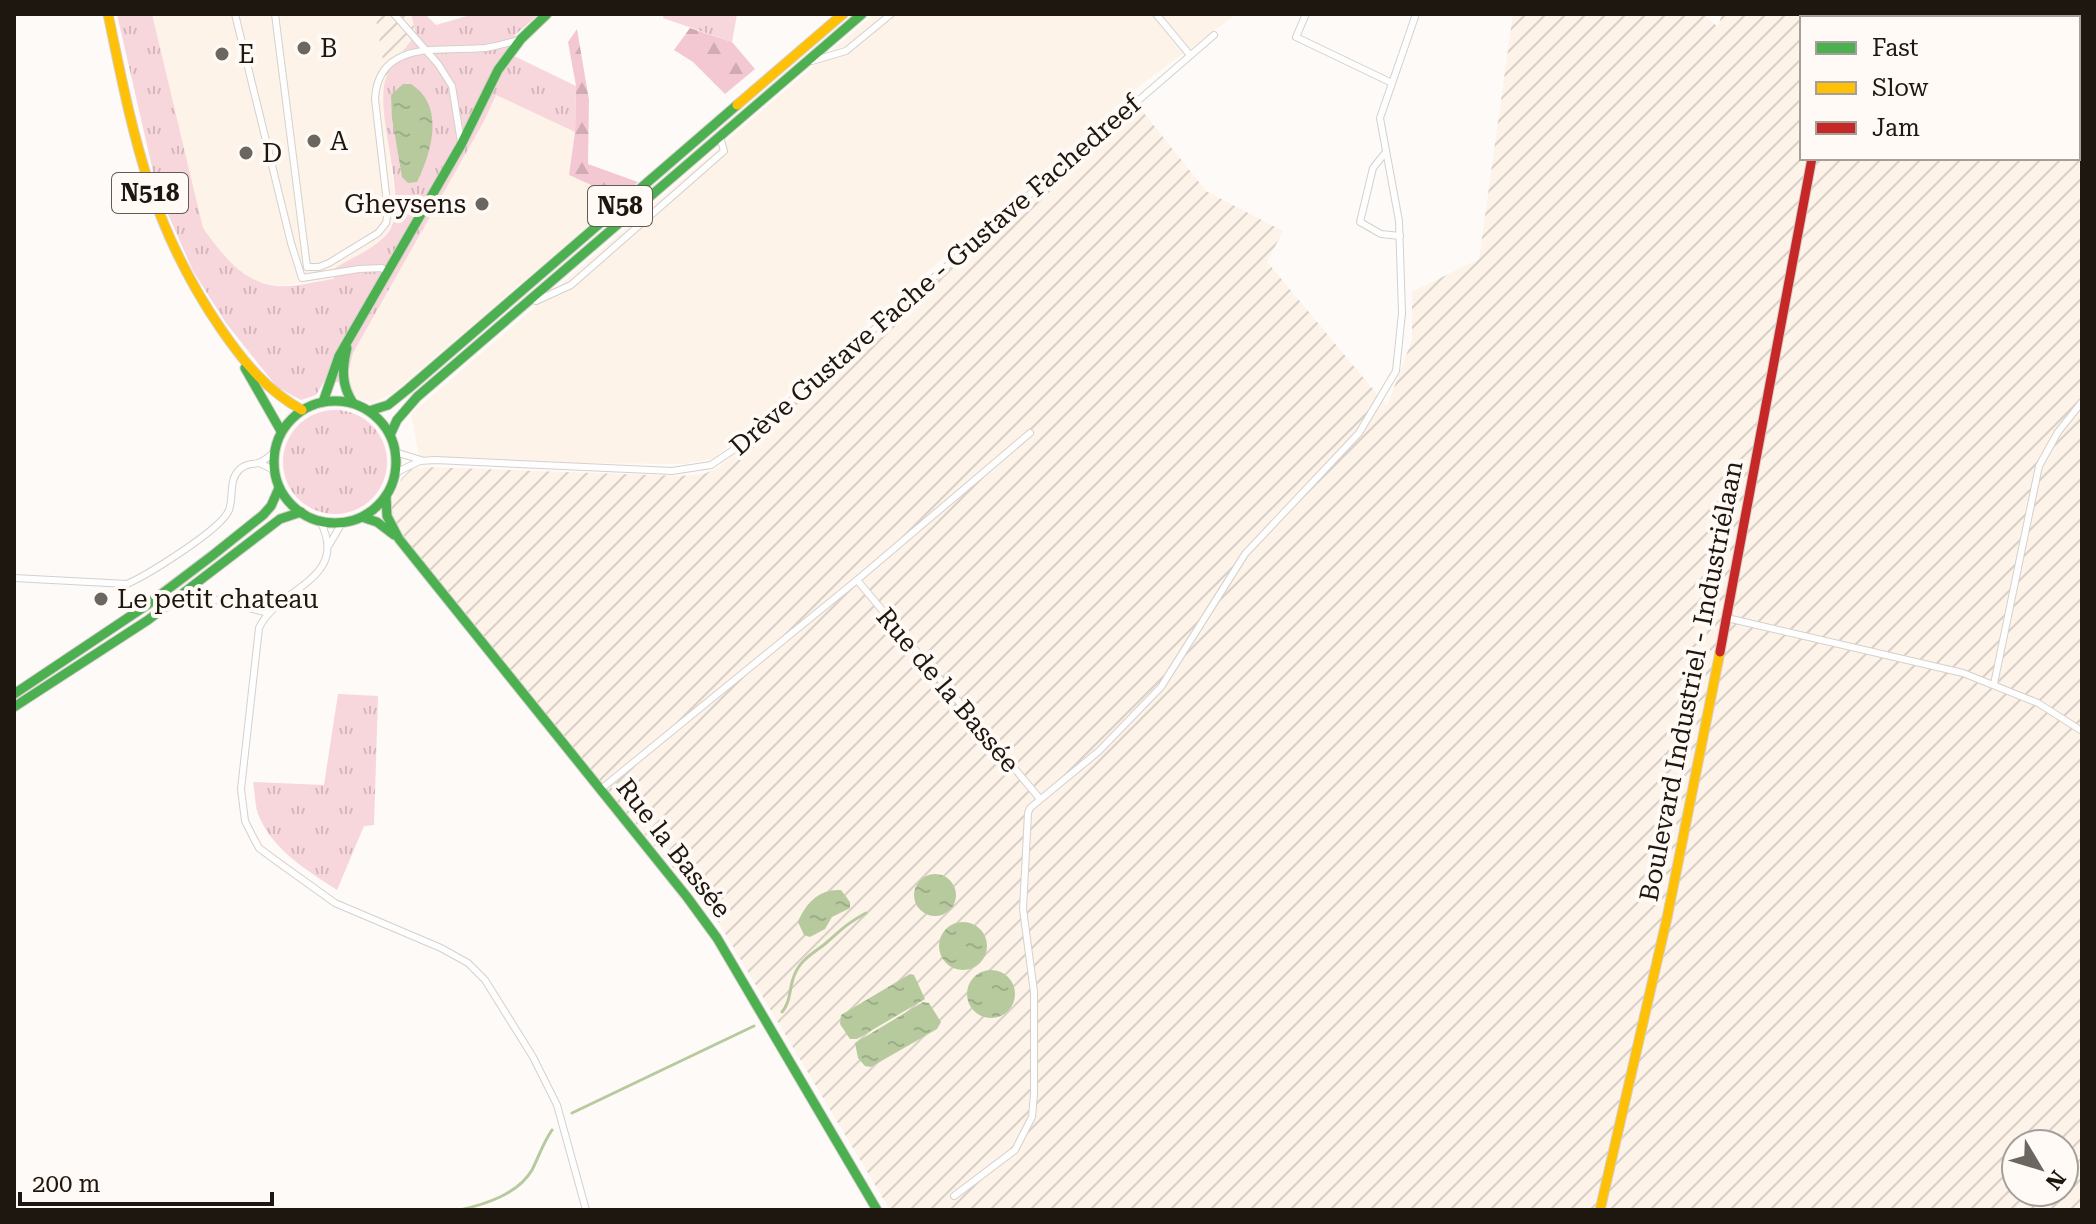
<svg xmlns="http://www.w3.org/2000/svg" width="2096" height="1224" viewBox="0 0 2096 1224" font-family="'Roboto Serif',serif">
<defs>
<pattern id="industrial-furrows" width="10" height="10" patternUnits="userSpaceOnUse" patternTransform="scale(2)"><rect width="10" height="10" fill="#fdf3e9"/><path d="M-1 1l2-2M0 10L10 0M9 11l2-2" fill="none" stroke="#d8d0c7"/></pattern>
<pattern id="grass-tufts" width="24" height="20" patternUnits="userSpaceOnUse" patternTransform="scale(2)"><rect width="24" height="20" fill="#f7d6dc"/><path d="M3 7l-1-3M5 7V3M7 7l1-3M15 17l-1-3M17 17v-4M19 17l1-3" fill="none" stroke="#d3b7bc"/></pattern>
<pattern id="forest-firs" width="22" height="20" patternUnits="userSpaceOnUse" patternTransform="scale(2)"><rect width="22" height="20" fill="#f4c8d2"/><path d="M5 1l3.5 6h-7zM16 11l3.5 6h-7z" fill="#d1abb3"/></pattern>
<pattern id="water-ripples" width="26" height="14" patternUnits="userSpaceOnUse" patternTransform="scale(2)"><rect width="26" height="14" fill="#b7ca9e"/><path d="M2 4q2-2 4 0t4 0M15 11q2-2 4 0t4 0" fill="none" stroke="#9dad87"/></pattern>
</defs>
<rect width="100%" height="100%" fill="#fdfaf8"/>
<g fill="#fdf3e9">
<polygon points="152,14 375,14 386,77 382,95 394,190 394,215 391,227 385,236 334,279 277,286 254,281 236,267 220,251 203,228"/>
<polygon points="874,14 1237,14 1142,84 713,459 682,464 420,461 411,414"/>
<polygon points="496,95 575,132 569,175 620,198 393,393 372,403 362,400 353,394 349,384 349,370 353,353 484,121"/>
</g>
<g fill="url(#industrial-furrows)" fill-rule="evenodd">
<polygon points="375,14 411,14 416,34 386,77"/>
<path d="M1513 14H1703L1718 27 1722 14H1843L1842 18H1802V158H2078V130L2082 136V1210H890L717 920 615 799 394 526 390 515V505L401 479 411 469 425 467 679 476 704 474 718 468 1139 107 1206 191 1283 231 1267 262 1387 406 1412 340V292L1479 259ZM2016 1144H2064V1192H2016Z"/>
</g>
<g fill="url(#grass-tufts)">
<path d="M117 14H152L203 228C221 253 243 283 276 286 294 288 316 281 334 279L335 268C352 258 374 249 387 234 411 206 375 119 385 81 390 65 406 48 416 34L411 14H425L436 25 474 14H539L516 34 506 52 576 86 575 132 496 95 484 121 353 353 349 370V384L325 380 316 395 301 400 277 387 226 323 193 271 157 189Z"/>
<polygon points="664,14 737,14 732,42 663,18"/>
<circle cx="335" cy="462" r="52"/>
<path d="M338 694 378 696 374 825 364 826 337 890C307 870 272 850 258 814 255 805 255 793 253 782L324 785Z"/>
</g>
<g fill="url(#forest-firs)">
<polygon points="1852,14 2018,14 2020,18 1852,18"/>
<polygon points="690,28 732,42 755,69 725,94 693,62 674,50"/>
<polygon points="577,29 589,100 588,164 638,182 620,198 569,175 575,132 576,86 568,42"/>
</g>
<g fill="url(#water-ripples)">
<path d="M403 84H411C445 106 432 151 417 182L408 183 402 177 392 118 391 95Z"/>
<circle cx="935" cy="895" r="21"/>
<path d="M841 890 850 902V908L832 917 825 929 810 937 804 935 798 922C806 902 820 889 841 890Z"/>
<circle cx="963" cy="946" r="24"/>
<circle cx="991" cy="994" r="24"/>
<polygon points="910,974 914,975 925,999 857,1039 850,1039 840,1024 841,1015"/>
<polygon points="923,1002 929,1003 941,1022 937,1029 871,1067 865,1066 858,1058 855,1043"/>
</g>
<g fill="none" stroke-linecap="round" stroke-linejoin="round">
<g stroke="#b7ca9e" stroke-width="3">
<path d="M782 1012C791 1002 789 988 794 976 800 960 812 954 825 944 841 930 846 924 866 913"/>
<polyline points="572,1113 754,1026"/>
<path d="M460 1210C486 1204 518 1194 532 1170 539 1156 543 1143 552 1130"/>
</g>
<g stroke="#d5d0cb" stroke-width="8">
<g id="street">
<polyline points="235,14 291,243 302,278 359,269 382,268 387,273"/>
<path d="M275 14 307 267H319L329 263 378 233 386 223 388 211 375 99C378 38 444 52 485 48 497 46 509 43 521 39"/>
<polyline points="394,14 438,64 452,86 461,142"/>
<polyline points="1156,14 1190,55"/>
<polyline points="1306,14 1296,37 1392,83"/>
<polyline points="2022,14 2025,18"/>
<polyline points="812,61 846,51 891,14"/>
<polyline points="2078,104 2082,111"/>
<polyline points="1385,153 1373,168 1360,222 1381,234 1400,236"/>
<polyline points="536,301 571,285 724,151 720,137"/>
<polyline points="395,452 421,460"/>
<polyline points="259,463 274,470"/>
<polyline points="395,473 420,461 435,460 672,471 711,465 739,446 1214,35"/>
<path d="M320 521C351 580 278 587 259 628L241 789 245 821 252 835 259 848 271 857 335 903 441 948 468 963 485 980 533 1057 557 1105 586 1210"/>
<polyline points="329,545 342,523"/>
<path d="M14 578 127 584C147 575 221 530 229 510 234 496 228 480 240 469 247 463 251 465 258 463 263 462 269 456 274 453"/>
<polyline points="857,580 1040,799"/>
<polyline points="204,597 269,613"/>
<polyline points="1727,618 1963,673 2038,703 2082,731"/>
<polyline points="1994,684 2039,466 2058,432 2082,402"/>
<polyline points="601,789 857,580 1030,433"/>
<polyline points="954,1196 1015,1150 1032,1117 1034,1094 1034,992 1023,909 1028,813 1030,808 1099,751 1161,687 1245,554 1359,433 1396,371 1402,313 1399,221 1380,118 1416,14"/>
</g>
</g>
<g stroke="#d5d0cb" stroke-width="11">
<g id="fast">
<path d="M347 348C342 368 341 385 353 403"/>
<polyline points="245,368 281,431"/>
<circle cx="335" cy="462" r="61"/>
<polyline points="323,402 339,356 461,145 498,70 521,39 547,14"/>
<polyline points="369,411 388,405 408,389 737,105"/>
<polyline points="390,435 397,420 417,397 862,14"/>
<polyline points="386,496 387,516 399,539 687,897 717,938 877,1210"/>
<polyline points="362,517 377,522 394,535"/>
<polyline points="14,694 147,605 213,555 263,515 271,506 279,488"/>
<polyline points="14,707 148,620 280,519 301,512"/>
</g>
</g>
<g stroke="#d5d0cb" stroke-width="11">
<g id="slow">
<path d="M108 14C133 134 149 224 221 329 243 361 267 391 302 410"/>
<polyline points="737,105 843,14"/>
<polyline points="1600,1210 1667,918 1720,652"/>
</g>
</g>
<g stroke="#d5d0cb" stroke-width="11">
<g id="jam">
<polyline points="1838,18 1839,14"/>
<polyline points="1720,652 1812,158"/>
</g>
</g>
<use href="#street" stroke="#fffefe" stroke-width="6"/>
<use href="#fast" stroke="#4caf50" stroke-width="9"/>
<use href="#slow" stroke="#ffc107" stroke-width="9"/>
<use href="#jam" stroke="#c62828" stroke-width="9"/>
</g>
<g fill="#6c6661" stroke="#fffaf6" stroke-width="3">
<circle cx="304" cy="48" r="8"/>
<circle cx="222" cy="54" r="8"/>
<circle cx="314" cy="141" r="8"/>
<circle cx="246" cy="153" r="8"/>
<circle cx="482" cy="204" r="8"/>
<circle cx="101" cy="599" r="8"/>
</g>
<g text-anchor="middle" stroke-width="8" stroke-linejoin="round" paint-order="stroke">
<g fill="#fffaf6" stroke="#625b54" stroke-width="2">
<rect x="112" y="173" width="76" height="40" rx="6"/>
<rect x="588" y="186" width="64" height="40" rx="6"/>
</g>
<g font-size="24" font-weight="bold" fill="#1e170f">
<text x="150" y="201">N518</text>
<text x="620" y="214">N58</text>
</g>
<g font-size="26" fill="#1e170f" stroke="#fffaf6" text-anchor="start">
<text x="320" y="57">B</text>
<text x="238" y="63">E</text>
<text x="330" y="150">A</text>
<text x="262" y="162">D</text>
<text x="466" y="213" text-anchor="end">Gheysens</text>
<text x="117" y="608">Le petit chateau</text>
</g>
<g font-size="26" fill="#1e170f" stroke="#fffaf6">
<text transform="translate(935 275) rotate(-41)" y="9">Drève Gustave Fache - Gustave Fachedreef</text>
<text transform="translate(1691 681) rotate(-79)" y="9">Boulevard Industriel - Industriélaan</text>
<text transform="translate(948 690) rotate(50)" y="9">Rue de la Bassée</text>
<text transform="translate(674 848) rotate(52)" y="9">Rue la Bassée</text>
</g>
</g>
<rect width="2096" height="1224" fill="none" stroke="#1e170f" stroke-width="32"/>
<rect x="1800" y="16" width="280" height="144" fill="#fffaf6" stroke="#a59f9a" stroke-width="2"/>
<rect x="1816" y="42" width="40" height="12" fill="#4caf50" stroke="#a59f9a" stroke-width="2"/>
<text x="1872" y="56" font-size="24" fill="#1e170f">Fast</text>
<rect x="1816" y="82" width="40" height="12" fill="#ffc107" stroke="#a59f9a" stroke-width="2"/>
<text x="1872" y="96" font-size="24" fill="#1e170f">Slow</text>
<rect x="1816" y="122" width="40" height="12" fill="#c62828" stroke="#a59f9a" stroke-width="2"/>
<text x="1872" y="136" font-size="24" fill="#1e170f">Jam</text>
<g transform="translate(2040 1168) rotate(128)"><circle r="38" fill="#fffaf6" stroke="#a59f9a" stroke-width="2"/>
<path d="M0-6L14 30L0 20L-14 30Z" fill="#6c6661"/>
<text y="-12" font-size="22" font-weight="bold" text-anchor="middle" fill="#1e170f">N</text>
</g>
<path d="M20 1192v12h252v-12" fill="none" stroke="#1e170f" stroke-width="4"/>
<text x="32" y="1192" font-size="24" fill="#1e170f" stroke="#fffaf6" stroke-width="6" paint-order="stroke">200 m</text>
</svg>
